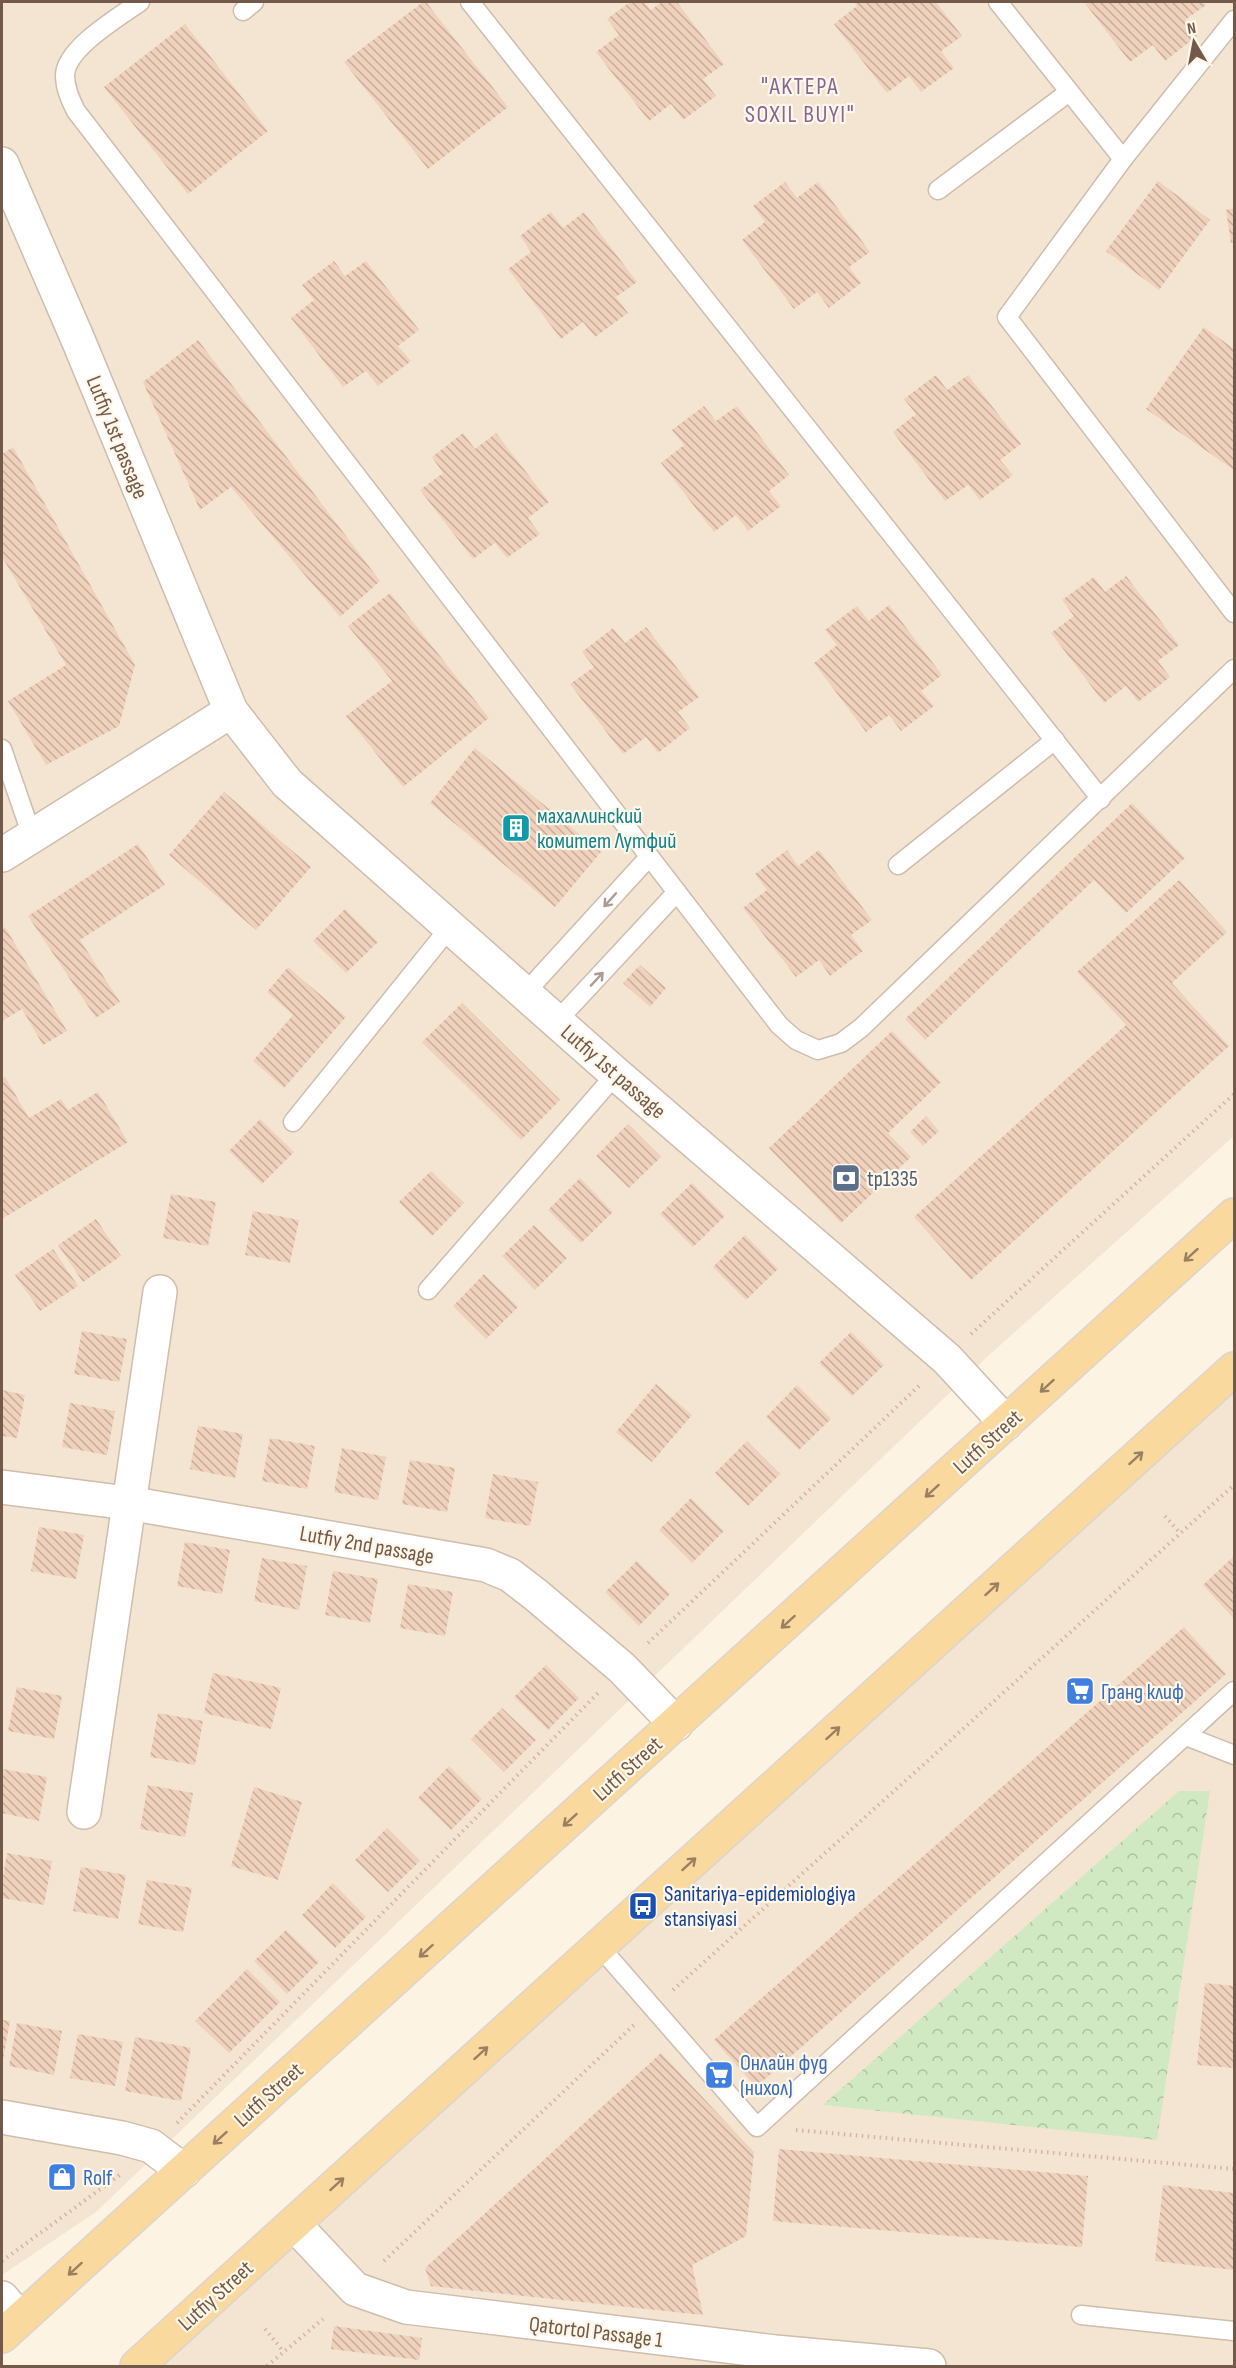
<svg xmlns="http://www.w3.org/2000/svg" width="1236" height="2368" viewBox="0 0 1236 2368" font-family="'Sofia Sans Condensed',sans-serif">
<defs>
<pattern id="forest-crowns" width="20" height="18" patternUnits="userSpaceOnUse" patternTransform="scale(1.5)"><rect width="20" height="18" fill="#d1e9c2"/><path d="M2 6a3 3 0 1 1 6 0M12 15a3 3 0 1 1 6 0" fill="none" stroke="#aec0a0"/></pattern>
<pattern id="building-back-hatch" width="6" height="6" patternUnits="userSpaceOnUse" patternTransform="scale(1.5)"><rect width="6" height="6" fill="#f0d2bc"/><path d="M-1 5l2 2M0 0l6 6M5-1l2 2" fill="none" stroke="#c7ad9b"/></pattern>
</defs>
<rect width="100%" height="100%" fill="#fcf3e3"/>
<g fill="#f3e5d2">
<polygon points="2,2 1234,2 1234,1136 987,1357 96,2212 2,2275"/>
<polygon points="1234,1369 1234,2366 137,2366"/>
</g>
<polygon fill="url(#forest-crowns)" points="1179,1791 1210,1791 1157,2140 823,2105"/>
<g fill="url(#building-back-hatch)">
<polygon points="423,2 426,2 508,107 428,169 344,62"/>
<polygon points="630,2 644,2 651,10 662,2 677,2 724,64 703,79 716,96 683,120 671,104 649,121 596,52 619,35 607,19"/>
<polygon points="854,2 936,2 962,36 941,51 954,68 921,92 909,76 887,93 834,24 857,6"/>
<polygon points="1084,2 1203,2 1206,5 1185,20 1197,36 1165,61 1153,45 1130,62"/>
<polygon points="185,24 268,131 188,194 104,87"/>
<polygon points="1158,181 1210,220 1159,290 1106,251"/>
<polygon points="785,182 797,198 818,182 870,252 849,267 861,283 829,308 817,292 794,309 742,240 765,222 753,206"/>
<polygon points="1234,208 1234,242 1231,243 1226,210"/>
<polygon points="551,212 563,228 584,212 637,282 616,297 628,313 595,337 583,322 561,339 508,269 531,252 520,236"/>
<polygon points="334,261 345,276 366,261 419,330 398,346 411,361 378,386 366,371 343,387 291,318 314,300 302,285"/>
<polygon points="1204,327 1234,349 1234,470 1146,409"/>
<polygon points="198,340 380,581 340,617 231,487 200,510 143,382"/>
<polygon points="936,375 947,390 968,375 1021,444 1000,460 1013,475 980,500 968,485 945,501 893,432 916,414 904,399"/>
<polygon points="704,406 716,421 737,406 789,475 769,491 781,506 748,531 736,515 714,532 661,463 684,445 672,430"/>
<polygon points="463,433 475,449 496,433 549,502 528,518 540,534 507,558 495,543 473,559 420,490 443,473 432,457"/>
<polygon points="13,447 135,665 119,726 46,765 8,701 66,665 2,557 2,454"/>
<polygon points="1126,576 1179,645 1158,661 1170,677 1138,702 1126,686 1104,703 1051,633 1074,616 1062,600 1094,577 1105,592"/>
<polygon points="390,593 489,718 403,787 346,716 392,681 348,626"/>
<polygon points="889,605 942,675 921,691 934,706 901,731 889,715 866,732 814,663 837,645 825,630 857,606 869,621"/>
<polygon points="646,627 699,697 678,712 690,728 658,753 646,737 623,754 570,684 594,667 582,652 613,628 625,643"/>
<polygon points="475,748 601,852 555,907 430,803"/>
<polygon points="224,792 311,867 256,930 169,855"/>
<polygon points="1132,803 1185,858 1126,913 1094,880 925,1040 905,1019"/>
<polygon points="138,844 165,885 80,940 120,1002 96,1018 28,916"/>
<polygon points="787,850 798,866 819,850 872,920 851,935 863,951 830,976 819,960 796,977 743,908 767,890 755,874"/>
<polygon points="1179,880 1227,932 1172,983 1229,1046 971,1280 914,1217 1126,1025 1077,972"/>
<polygon points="345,909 378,942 346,973 313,941"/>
<polygon points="5,927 67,1031 43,1045 22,1009 2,1021 2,929"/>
<polygon points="640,965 666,988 650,1007 623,983"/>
<polygon points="288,967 346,1017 284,1088 253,1061 293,1015 267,992"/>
<polygon points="462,1003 560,1100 521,1140 422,1042"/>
<polygon points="892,1031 941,1082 888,1133 911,1157 841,1223 769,1148"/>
<polygon points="5,1077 29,1118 61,1099 68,1110 98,1092 128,1142 2,1219 2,1079"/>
<polygon points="926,1116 939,1131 923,1146 910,1132"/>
<polygon points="260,1119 294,1152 262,1184 229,1151"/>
<polygon points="628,1124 661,1157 629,1188 596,1156"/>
<polygon points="431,1171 464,1203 432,1236 399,1202"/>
<polygon points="580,1178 613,1212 581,1243 548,1210"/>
<polygon points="692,1183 725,1216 693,1247 660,1214"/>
<polygon points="171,1194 216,1202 208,1246 163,1238"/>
<polygon points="253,1211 299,1220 290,1263 245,1255"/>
<polygon points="96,1219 121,1256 83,1282 58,1245"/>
<polygon points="534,1225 567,1258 535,1290 502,1256"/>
<polygon points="745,1235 778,1269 746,1300 713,1267"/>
<polygon points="53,1249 78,1286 40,1311 15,1275"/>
<polygon points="484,1274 518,1307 486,1339 453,1306"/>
<polygon points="82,1331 127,1339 119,1382 74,1374"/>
<polygon points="851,1332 884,1365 852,1396 819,1363"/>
<polygon points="656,1384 692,1415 652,1462 616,1432"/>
<polygon points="797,1385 831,1419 799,1450 766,1417"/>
<polygon points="2,1390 25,1395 17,1438 2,1436"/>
<polygon points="70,1403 115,1411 107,1455 62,1447"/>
<polygon points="198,1426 243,1434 235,1478 190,1469"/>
<polygon points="270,1438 315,1446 307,1489 262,1481"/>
<polygon points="747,1441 780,1474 748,1506 715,1473"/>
<polygon points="342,1448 386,1457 378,1500 334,1492"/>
<polygon points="410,1460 455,1468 447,1512 402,1504"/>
<polygon points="493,1474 538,1482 530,1526 485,1518"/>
<polygon points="691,1498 724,1531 692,1563 659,1530"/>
<polygon points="39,1527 84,1535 76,1579 31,1571"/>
<polygon points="185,1542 230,1550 222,1594 177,1586"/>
<polygon points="1234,1556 1234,1619 1203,1585"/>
<polygon points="262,1558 307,1566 299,1610 254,1601"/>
<polygon points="637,1561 670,1594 639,1626 605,1592"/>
<polygon points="333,1571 378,1579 370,1623 325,1615"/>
<polygon points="408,1584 453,1592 445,1636 400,1628"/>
<polygon points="1184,1627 1226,1674 756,2087 714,2040"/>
<polygon points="546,1665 579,1698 548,1730 514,1697"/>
<polygon points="213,1673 281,1688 271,1729 204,1713"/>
<polygon points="17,1687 62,1696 54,1739 8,1731"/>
<polygon points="502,1708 536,1740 504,1772 471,1739"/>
<polygon points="158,1713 203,1721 195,1765 150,1757"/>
<polygon points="449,1766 482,1799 451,1830 418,1798"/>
<polygon points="3,1769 47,1777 39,1821 2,1813"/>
<polygon points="148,1785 193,1793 185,1837 140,1829"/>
<polygon points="254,1787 302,1802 278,1880 231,1866"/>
<polygon points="387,1828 420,1861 388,1892 355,1860"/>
<polygon points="7,1853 52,1861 44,1905 2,1898 2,1883"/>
<polygon points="81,1867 126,1875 118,1919 73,1911"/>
<polygon points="147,1880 192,1888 183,1932 138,1924"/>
<polygon points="333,1883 366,1917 335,1948 302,1915"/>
<polygon points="286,1930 319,1962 287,1994 254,1961"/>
<polygon points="247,1969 280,2002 229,2053 195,2021"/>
<polygon points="1205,1983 1234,1986 1234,2068 1197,2065"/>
<polygon points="2,2020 10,2021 3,2060 2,2059"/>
<polygon points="17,2023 62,2031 54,2075 9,2066"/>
<polygon points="78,2034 123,2042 115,2086 70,2078"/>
<polygon points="135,2037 191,2048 181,2101 125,2091"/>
<polygon points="661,2053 754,2152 746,2236 692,2265 703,2315 431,2286 425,2268"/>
<polygon points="779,2149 1088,2176 1082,2247 773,2221"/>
<polygon points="1163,2185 1234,2193 1234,2270 1155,2261"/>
<polygon points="334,2326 422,2338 419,2360 331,2349"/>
</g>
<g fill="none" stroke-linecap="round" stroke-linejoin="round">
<g stroke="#cfbdad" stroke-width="21">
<g id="lane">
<path d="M140 2C119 17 66 48 65 75 65 88 70 99 76 111L779 1025 796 1040 818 1050 841 1043 861 1028 1234 669"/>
<polyline points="470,2 1101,799"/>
<polyline points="998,2 1123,159 1007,317 1234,613"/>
<polyline points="243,11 254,2"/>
<polyline points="1123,159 1234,20"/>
<polyline points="938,190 1069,92"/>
<polyline points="2,749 32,836"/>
<polyline points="898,865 1055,740"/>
<polyline points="525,993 649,857"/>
<polyline points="557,1021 677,892"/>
<polyline points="293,1122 450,927"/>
<polyline points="428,1290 616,1074"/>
<polyline points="1186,1736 1234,1755"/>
<polyline points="599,1946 757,2127 1234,1691"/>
<polyline points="1081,2315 1234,2331"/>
</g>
</g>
<g stroke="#cfbdad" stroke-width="36">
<g id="street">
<polyline points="2,164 79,342 231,711 287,783 616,1074 947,1359 1006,1423"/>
<polyline points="2,855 231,711"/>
<polyline points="2,1487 128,1503 486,1565 510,1575 536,1595 622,1668 676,1724"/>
<polyline points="84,1812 160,1292"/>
<polyline points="2,2117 122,2138 151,2146 184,2171"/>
<polyline points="294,2224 355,2289 406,2307 775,2352 929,2366"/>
<polyline points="2,2298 20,2319"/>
</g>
</g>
<g stroke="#dbd4d0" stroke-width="36">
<g id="primary">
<polyline points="2,2336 1234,1215"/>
<polyline points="137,2366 1234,1369"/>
</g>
</g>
<g stroke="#d5b59f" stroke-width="4" stroke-dasharray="1.5 4.5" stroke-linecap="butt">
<polyline points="971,1334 1234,1094"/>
<polyline points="1165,1516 1180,1533"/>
<polyline points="648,1643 921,1384"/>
<polyline points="673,1990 1234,1485"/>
<polyline points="177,2123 598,1693"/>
<polyline points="796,2130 1234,2169"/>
<polyline points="2,2261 121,2174"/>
<polyline points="384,2261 634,2025"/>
<polyline points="265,2329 284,2352"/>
<polyline points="267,2366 323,2319"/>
</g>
<use href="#lane" stroke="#fff" stroke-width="18"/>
<use href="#street" stroke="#fff" stroke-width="33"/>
<use href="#primary" stroke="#f9d99d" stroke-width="33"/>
</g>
<defs><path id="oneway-shaft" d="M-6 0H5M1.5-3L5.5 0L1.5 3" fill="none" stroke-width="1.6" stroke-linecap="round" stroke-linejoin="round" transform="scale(1.5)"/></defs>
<g stroke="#ab9b92">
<use href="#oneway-shaft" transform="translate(610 900) rotate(132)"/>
<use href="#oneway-shaft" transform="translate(597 979) rotate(-47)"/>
</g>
<g stroke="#9b7f63">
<use href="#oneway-shaft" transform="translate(1191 1255) rotate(138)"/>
<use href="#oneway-shaft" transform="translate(1047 1386) rotate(138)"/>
<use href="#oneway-shaft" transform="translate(1136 1458) rotate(-42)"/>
<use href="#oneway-shaft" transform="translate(932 1491) rotate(138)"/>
<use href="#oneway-shaft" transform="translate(992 1589) rotate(-42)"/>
<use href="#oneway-shaft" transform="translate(788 1622) rotate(138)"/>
<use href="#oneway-shaft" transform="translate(833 1733) rotate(-42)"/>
<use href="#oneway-shaft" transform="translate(570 1820) rotate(138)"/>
<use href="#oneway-shaft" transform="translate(689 1864) rotate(-42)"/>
<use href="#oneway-shaft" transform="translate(426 1951) rotate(138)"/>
<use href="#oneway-shaft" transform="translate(481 2053) rotate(-42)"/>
<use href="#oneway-shaft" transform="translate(220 2138) rotate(138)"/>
<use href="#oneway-shaft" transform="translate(337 2184) rotate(-42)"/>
<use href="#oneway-shaft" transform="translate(75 2269) rotate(138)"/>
</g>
<defs>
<g id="building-square" transform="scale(1.5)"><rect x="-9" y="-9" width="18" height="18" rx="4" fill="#0f9aa8" stroke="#fff7e9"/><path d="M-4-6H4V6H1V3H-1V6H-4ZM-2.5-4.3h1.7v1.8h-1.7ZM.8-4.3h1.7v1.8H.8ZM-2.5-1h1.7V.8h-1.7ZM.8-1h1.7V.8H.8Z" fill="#fff"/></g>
<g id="bank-square" transform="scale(1.5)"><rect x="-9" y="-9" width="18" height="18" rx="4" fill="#5c6f8a" stroke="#fff7e9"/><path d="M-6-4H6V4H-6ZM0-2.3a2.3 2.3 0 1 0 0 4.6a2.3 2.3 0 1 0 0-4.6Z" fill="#fff"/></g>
<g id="supermarket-square" transform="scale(1.5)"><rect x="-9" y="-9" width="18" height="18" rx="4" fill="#3f7fe0" stroke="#fff7e9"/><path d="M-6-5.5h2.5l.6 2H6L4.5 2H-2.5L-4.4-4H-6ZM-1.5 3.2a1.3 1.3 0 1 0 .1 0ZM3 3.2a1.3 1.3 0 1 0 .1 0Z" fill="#fff"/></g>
<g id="bus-square" transform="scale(1.5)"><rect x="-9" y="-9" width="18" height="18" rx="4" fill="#1a4fb4" stroke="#fff7e9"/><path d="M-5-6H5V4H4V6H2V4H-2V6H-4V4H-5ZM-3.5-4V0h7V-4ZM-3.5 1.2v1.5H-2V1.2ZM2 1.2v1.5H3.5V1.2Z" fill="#fff"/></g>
<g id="shop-square" transform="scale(1.5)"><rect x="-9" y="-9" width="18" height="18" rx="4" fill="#3f7fe0" stroke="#fff7e9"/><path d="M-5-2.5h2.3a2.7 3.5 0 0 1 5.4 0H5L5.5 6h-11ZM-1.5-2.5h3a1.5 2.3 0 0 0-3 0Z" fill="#fff"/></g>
</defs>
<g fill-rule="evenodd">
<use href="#building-square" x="516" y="828"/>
<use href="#bank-square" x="846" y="1178"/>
<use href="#supermarket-square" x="1080" y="1691"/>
<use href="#bus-square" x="643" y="1906"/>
<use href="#supermarket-square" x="719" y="2075"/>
<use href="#shop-square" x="62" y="2177"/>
</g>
<g text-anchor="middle" stroke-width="4.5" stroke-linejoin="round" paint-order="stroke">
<g font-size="22" fill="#73594a" stroke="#fff7e9">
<text transform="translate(118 437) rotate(68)" y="8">Lutfiy 1st passage</text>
<text transform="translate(614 1071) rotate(41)" y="8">Lutfiy 1st passage</text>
<text transform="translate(987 1441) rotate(-42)" y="8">Lutfi Street</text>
<text transform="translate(367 1544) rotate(10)" y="8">Lutfiy 2nd passage</text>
<text transform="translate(627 1768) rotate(-42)" y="8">Lutfi Street</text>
<text transform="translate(268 2094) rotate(-42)" y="8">Lutfi Street</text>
<text transform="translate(215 2295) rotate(-42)" y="8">Lutfiy Street</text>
<text transform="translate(596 2331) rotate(7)" y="8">Qatortol Passage 1</text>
</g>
<g font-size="22" fill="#0d838f" stroke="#fff7e9" text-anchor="start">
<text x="537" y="823">махаллинский<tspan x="537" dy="25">комитет Лутфий</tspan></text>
</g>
<g font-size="22" fill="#4e5e75" stroke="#fff7e9" text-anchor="start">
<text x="867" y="1186">tp1335</text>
</g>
<g font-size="22" fill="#366cbe" stroke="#fff7e9" text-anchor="start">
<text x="1101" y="1699">Гранд клиф</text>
<text x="740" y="2070">Онлайн фуд<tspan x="740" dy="25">(нихол)</tspan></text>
<text x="83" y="2185">Rolf</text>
</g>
<g font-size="22" fill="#164399" stroke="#fff7e9" text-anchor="start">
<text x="664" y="1901">Sanitariya-epidemiologiya<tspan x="664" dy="25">stansiyasi</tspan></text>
</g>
<g font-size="24" letter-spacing="1.5" fill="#876696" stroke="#fff7e9">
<text x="800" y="94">"AKTEPA<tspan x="800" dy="28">SOXIL BUYI"</tspan></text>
</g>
</g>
<rect width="1236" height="2368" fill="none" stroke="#73594a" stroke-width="6"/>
<g transform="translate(1194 42) rotate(350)" stroke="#fff7e9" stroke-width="4.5" paint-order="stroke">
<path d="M0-4.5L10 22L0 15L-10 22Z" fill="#73594a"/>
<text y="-9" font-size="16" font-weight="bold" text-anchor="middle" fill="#73594a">N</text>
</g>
</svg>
